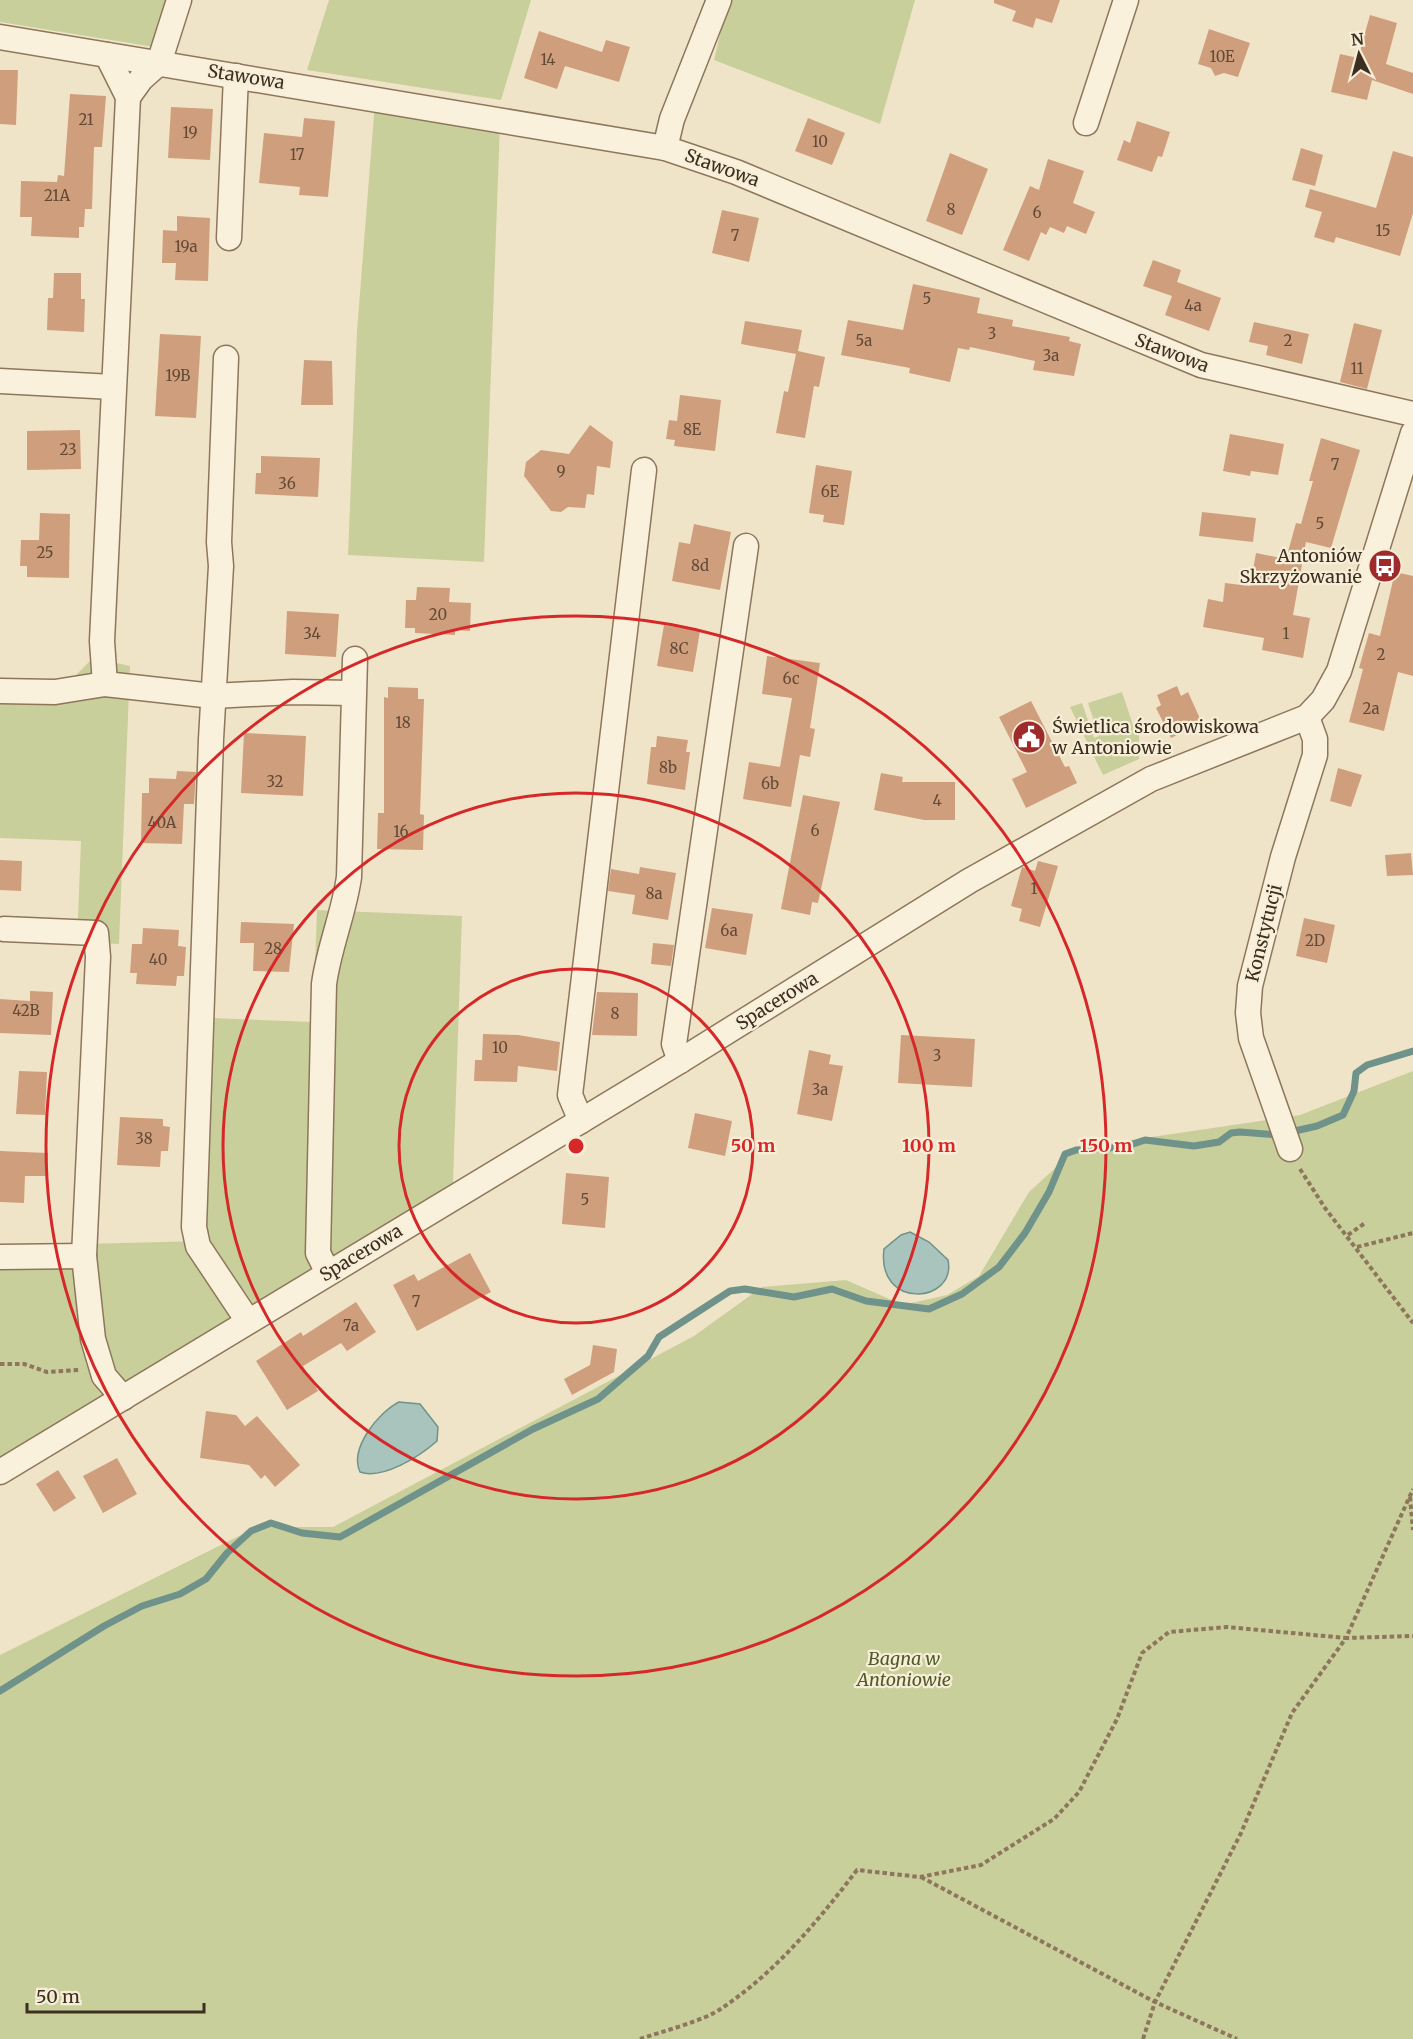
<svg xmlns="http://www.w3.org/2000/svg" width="1413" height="2039" viewBox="0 0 1413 2039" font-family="Merriweather,serif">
<rect width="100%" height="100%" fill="#f0e4c8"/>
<g fill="#c9cf9b">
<polygon points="0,0 182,0 166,49 0,22"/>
<polygon points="329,0 531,0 501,100 307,70"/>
<polygon points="728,0 915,0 880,124 714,60"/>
<polygon points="375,102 500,124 484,562 348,555 357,331"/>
<polygon points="93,658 130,666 119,944 77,942 81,841 0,838 0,679 70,681"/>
<polygon points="1122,692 1133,725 1139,724 1139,759 1103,775 1070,707 1082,703 1094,738 1099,736 1088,703"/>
<polygon points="317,910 462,916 453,1183 0,1460 0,1246 202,1241 213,1018 313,1022"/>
<polygon points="1413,1071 1413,2039 0,2039 0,1655 257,1527 333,1527 694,1336 762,1287 846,1280 894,1301 907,1304 947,1295 979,1276 1029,1192 1077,1148 1300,1115"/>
</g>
<g fill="#a9c4bc" stroke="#6f938a" stroke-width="1.5">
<path d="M910 1232 929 1242 948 1260C957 1304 876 1310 884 1249L901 1235Z"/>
<path d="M399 1402 420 1404 438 1427 437 1441C420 1456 383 1480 360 1472 349 1448 379 1412 399 1402Z"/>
</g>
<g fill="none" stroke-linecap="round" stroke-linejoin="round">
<polyline stroke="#6f938a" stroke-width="7" points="0,1691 104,1626 142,1606 180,1594 206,1579 227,1553 251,1531 271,1523 302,1533 340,1537 533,1429 598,1399 648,1356 659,1337 730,1291 745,1289 794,1297 832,1289 866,1301 929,1309 962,1294 999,1267 1025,1233 1049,1192 1065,1154 1076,1150 1124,1147 1145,1140 1194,1146 1219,1142 1231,1133 1240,1132 1277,1135 1317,1126 1343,1115 1354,1091 1356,1073 1367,1065 1413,1051"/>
</g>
<g fill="#cf9f7d">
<polygon points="994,0 1060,0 1052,23 1036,18 1033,28 1012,21 1016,11 994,3"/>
<polygon points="1370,15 1397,23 1386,64 1413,73 1413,94 1372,80 1367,100 1331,92 1340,54 1358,58"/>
<polygon points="1209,29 1250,43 1238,77 1224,73 1215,76 1211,68 1198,64"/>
<polygon points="539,31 602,52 606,40 630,47 619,82 565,66 557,89 524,78"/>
<polygon points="0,70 18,70 16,125 0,124"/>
<polygon points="70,94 106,96 102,147 94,147 92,209 85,209 84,227 79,227 79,238 31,236 32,217 20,217 21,181 57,182 58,175 64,176"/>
<polygon points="171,107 213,109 210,160 168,158"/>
<polygon points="304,118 335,121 328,197 299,195 300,187 259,183 264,133 302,137"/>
<polygon points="808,118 845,133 832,165 795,151"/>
<polygon points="1137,121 1170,132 1162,157 1158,156 1152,172 1117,160 1124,140 1130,143"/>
<polygon points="1301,148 1323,155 1315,186 1292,180"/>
<polygon points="1393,151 1413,157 1413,213 1400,256 1336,237 1334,243 1314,237 1322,212 1305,207 1310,189 1376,208"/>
<polygon points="950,153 988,169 962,235 926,221"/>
<polygon points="1048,159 1084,171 1073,203 1095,212 1086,234 1067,226 1064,233 1050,227 1046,235 1041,232 1029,261 1003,250 1030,186 1039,190"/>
<polygon points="722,210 759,218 749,262 712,253"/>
<polygon points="177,216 210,218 208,281 175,280 176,263 162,263 163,230 177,231"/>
<polygon points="1153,260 1181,270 1177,282 1221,298 1209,331 1165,315 1172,296 1143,286"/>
<polygon points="54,273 81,273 81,299 85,299 84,332 47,330 48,298 53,298"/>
<polygon points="913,284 980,298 977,313 1013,320 1012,326 1070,337 1069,341 1081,344 1074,376 1033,370 1035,361 970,347 969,350 958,348 950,382 909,373 910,368 841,355 848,320 903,330"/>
<polygon points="745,321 802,330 798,351 825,357 819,387 814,386 805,438 776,433 784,391 788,392 796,354 741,344"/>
<polygon points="1254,322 1309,334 1302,364 1266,355 1268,346 1249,342"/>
<polygon points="1354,323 1382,330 1367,389 1340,382"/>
<polygon points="160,334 201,336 196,418 155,416"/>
<polygon points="304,360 332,361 333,405 301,405"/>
<polygon points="680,395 721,400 715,451 674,446 675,440 666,439 669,420 677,421"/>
<polygon points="590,425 613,442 610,468 597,466 594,495 587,494 585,508 568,507 561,512 551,511 524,476 526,462 541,450 569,454"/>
<polygon points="80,430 81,469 27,470 27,431"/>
<polygon points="1230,434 1284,444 1278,475 1251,471 1250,476 1223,471"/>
<polygon points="1321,438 1360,450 1331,548 1306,542 1293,615 1310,618 1303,658 1262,650 1264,638 1203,627 1208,599 1223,602 1225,583 1250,586 1256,553 1286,559 1296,523 1301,524 1313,481 1309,481"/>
<polygon points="261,456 320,458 318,497 255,494 256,473 261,473"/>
<polygon points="816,465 852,471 844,525 823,522 824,515 809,513"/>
<polygon points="1202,512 1256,518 1253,542 1199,536"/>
<polygon points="40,513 70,514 69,578 27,577 27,566 20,566 21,540 39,540"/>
<polygon points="694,524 731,532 720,590 672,581 679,542 690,544"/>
<polygon points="1395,572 1413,576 1413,676 1398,672 1384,731 1349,722 1363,669 1359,668 1369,633 1380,636"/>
<polygon points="417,587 450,588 449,602 471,603 470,631 455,630 455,635 415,633 415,628 405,628 406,600 416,600"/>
<polygon points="287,611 339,614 336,657 285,654"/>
<polygon points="664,625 700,631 693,672 657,666"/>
<polygon points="767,656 820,663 810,728 815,729 810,757 800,755 791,807 743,799 749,762 780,767 792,698 762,694"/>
<polygon points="1177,686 1181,696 1188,692 1202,723 1171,738 1156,708 1161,705 1157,695"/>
<polygon points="388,687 418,688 418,699 424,699 420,814 424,815 423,850 377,849 378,813 384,813 384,697 388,698"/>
<polygon points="1031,701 1065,767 1069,766 1077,783 1026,808 1012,779 1027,772 999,717"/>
<polygon points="244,733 306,736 303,796 241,793"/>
<polygon points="657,736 688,740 686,752 690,752 685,790 647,784 651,747 656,747"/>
<polygon points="1338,768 1362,775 1351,807 1330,801"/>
<polygon points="177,771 196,772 194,804 184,804 182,844 141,843 142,793 149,793 149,778 176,779"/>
<polygon points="881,773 903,777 902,782 955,782 955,820 924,820 874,810"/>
<polygon points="803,795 840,802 818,903 812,902 810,915 781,909"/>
<polygon points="1411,853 1413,875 1387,876 1385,855"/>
<polygon points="0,860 22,861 21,891 0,890"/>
<polygon points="1038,861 1058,866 1040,927 1019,921 1022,909 1011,906 1022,867 1035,871"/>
<polygon points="640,867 676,873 668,920 632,914 635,895 608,891 611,869 639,874"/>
<polygon points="712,908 753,914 746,955 705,948"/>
<polygon points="1304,918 1335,925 1327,963 1296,956"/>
<polygon points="241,922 294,924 289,972 253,971 254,943 240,943"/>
<polygon points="143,928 179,930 178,946 186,947 184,976 177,976 176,986 136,984 137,973 130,973 132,944 142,944"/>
<polygon points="653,943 674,945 671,966 651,964"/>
<polygon points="30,991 53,992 51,1035 0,1033 0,999 30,1001"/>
<polygon points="597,992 638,993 637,1036 592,1035"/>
<polygon points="483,1034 518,1035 560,1042 557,1071 518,1066 517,1082 474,1081 475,1060 482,1060"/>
<polygon points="901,1035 975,1039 972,1087 898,1083"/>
<polygon points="809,1050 831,1055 829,1064 843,1066 832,1121 797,1114"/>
<polygon points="19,1071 47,1072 45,1115 16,1114"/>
<polygon points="695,1113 732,1121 725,1156 688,1148"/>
<polygon points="120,1117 163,1119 163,1126 170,1127 168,1151 161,1151 160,1167 117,1165"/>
<polygon points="0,1151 48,1153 47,1176 25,1176 24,1203 0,1202"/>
<polygon points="566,1173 609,1177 605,1228 562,1224"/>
<polygon points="470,1253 491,1292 417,1331 393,1285 414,1274 418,1281"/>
<polygon points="356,1302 376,1332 347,1351 341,1343 303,1366 318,1391 287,1410 256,1361 301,1332 303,1336"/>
<polygon points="593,1345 617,1349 614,1372 572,1395 564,1379 590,1365"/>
<polygon points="206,1411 236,1415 245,1426 257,1416 300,1465 275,1487 265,1475 261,1479 249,1465 200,1458"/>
<polygon points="117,1458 137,1494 103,1513 83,1476"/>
<polygon points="58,1470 76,1498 54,1512 36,1484"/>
</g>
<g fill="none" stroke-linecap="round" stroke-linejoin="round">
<g stroke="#8d765c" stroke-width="27">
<g id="minor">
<polyline points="0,37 665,148 736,172 1201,365 1413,414"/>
<polyline points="107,55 128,97 102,641 105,684 213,696 293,692 353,693"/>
<polyline points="128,97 141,79 159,63 179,0"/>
<polyline points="1086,123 1126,0"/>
<polyline points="665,148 672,119 719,0"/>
<polyline points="229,238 236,76"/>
<polyline points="226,358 219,542 221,566 211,739 194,1227 198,1246 248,1321"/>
<polyline points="0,381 113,387"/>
<polyline points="0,691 55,692 105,684"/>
<polyline points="4,929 96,933 98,957 84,1256 93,1339 104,1376 123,1398"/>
<polyline points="680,1061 674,1044 746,546"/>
<polyline points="581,1121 570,1095 644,470"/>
<polyline points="1290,1149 1251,1038 1248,1013 1250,986 1283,857 1315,755 1315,739 1307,717"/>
<polyline points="0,1257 84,1256"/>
<path d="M328 1273 318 1253 324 984C329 947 344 913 349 877L355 659"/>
<polyline points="0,1472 680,1061 969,881 1151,779 1307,717 1323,700 1339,671 1413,433"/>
</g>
</g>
<g stroke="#8d765c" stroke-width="4" stroke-dasharray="4.5 3" stroke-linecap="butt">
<polyline points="1300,1169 1325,1208 1413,1323"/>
<polyline points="1348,1235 1365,1223"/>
<polyline points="1357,1247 1413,1233"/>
<polyline points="0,1364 24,1364 47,1372 79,1370"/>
<polyline points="1410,1497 1413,1530"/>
<polyline points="921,1877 1155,2002 1237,2039"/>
<path d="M640 2039C663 2031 704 2021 722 2008 776 1972 818 1921 857 1870L920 1877 981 1865 1054 1819 1079 1792 1117 1719 1142 1653 1169 1632 1227 1627 1346 1638 1413 1489"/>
<polyline points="1143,2039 1155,2002 1241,1833 1292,1713 1346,1638 1413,1636"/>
</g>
<use href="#minor" stroke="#faf1dc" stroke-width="24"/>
</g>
<g fill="none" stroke="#d62828" stroke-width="3">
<circle cx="576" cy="1146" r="177"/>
<circle cx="576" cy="1146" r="353"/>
<circle cx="576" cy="1146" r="530"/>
</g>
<defs>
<g id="bus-disc" transform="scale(1.725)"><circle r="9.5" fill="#9e2a2b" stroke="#f7eed8"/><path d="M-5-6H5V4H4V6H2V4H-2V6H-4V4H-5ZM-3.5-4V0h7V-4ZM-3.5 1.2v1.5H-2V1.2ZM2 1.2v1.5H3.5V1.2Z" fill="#fff"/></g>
<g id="civic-disc" transform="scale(1.725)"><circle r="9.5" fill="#9e2a2b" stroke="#f7eed8"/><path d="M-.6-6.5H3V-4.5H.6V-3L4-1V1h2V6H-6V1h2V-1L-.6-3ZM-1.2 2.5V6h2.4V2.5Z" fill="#fff"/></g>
</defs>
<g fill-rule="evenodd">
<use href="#bus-disc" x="1385" y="566"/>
<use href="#civic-disc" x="1029" y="737"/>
</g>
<g text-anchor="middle" stroke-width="4.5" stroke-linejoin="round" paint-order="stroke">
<g font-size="15" fill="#624a37">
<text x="1222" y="62">10E</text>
<text x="548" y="65">14</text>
<text x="86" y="125">21</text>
<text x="190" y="138">19</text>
<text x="820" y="147">10</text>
<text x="297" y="160">17</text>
<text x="57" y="201">21A</text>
<text x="951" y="215">8</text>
<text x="1037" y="218">6</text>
<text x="1383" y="236">15</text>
<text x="735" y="241">7</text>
<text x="186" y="252">19a</text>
<text x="927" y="304">5</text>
<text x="1193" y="311">4a</text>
<text x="992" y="339">3</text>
<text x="864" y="346">5a</text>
<text x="1288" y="346">2</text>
<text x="1051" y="361">3a</text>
<text x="1357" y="374">11</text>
<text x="178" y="381">19B</text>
<text x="692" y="435">8E</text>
<text x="68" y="455">23</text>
<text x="1335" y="470">7</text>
<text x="561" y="477">9</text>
<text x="287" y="489">36</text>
<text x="830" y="497">6E</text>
<text x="1320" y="529">5</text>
<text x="45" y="558">25</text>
<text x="700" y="571">8d</text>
<text x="438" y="620">20</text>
<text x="312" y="639">34</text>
<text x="1286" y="639">1</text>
<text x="679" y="654">8C</text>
<text x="1381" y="660">2</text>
<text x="791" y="684">6c</text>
<text x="1371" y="714">2a</text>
<text x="403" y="728">18</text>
<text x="668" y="773">8b</text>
<text x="275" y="787">32</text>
<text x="770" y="789">6b</text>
<text x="937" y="806">4</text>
<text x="162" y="828">40A</text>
<text x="815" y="836">6</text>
<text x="401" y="837">16</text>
<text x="1034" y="894">1</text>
<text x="654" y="899">8a</text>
<text x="729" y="936">6a</text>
<text x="1315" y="946">2D</text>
<text x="273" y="954">28</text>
<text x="158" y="965">40</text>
<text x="26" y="1016">42B</text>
<text x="615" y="1019">8</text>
<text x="500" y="1053">10</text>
<text x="937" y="1061">3</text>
<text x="820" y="1095">3a</text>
<text x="144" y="1144">38</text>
<text x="585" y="1205">5</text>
<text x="416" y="1307">7</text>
<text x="351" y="1331">7a</text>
</g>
<g font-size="18" fill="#3d2e20" stroke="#f7eed8">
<text transform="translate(246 77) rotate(9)" y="6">Stawowa</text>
<text transform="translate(722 168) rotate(20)" y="6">Stawowa</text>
<text transform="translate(1172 353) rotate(21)" y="6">Stawowa</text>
<text transform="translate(1264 933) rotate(-76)" y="6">Konstytucji</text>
<text transform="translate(777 1001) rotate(-32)" y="6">Spacerowa</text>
<text transform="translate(361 1253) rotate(-31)" y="6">Spacerowa</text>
</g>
<g font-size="18" fill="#3d2e20" stroke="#f7eed8" text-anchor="end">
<text x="1362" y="562">Antoniów<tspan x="1362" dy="21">Skrzyżowanie</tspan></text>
<text x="1052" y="733" text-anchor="start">Świetlica środowiskowa<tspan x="1052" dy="21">w Antoniowie</tspan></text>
</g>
<g font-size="18" font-style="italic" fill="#4d5a26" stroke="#f7eed8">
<text x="904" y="1665">Bagna w<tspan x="904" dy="21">Antoniowie</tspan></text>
</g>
</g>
<circle cx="576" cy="1146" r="9" fill="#d62828" stroke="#f7eed8" stroke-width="3"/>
<g font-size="18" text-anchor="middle" font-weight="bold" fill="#d62828" stroke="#f7eed8" stroke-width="4.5" stroke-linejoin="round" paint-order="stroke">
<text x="753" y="1152">50 m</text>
<text x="929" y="1152">100 m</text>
<text x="1106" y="1152">150 m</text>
</g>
<g transform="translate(1359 54) rotate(354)" stroke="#f7eed8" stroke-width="4.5" paint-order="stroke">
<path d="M0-4.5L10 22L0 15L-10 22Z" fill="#3d2e20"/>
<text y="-9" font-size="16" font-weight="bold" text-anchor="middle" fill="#3d2e20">N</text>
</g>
<path d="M27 2003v9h177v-9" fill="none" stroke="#3d2e20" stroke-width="3"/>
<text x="36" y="2003" font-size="18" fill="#3d2e20" stroke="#f7eed8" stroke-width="4.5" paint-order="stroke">50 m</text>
</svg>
